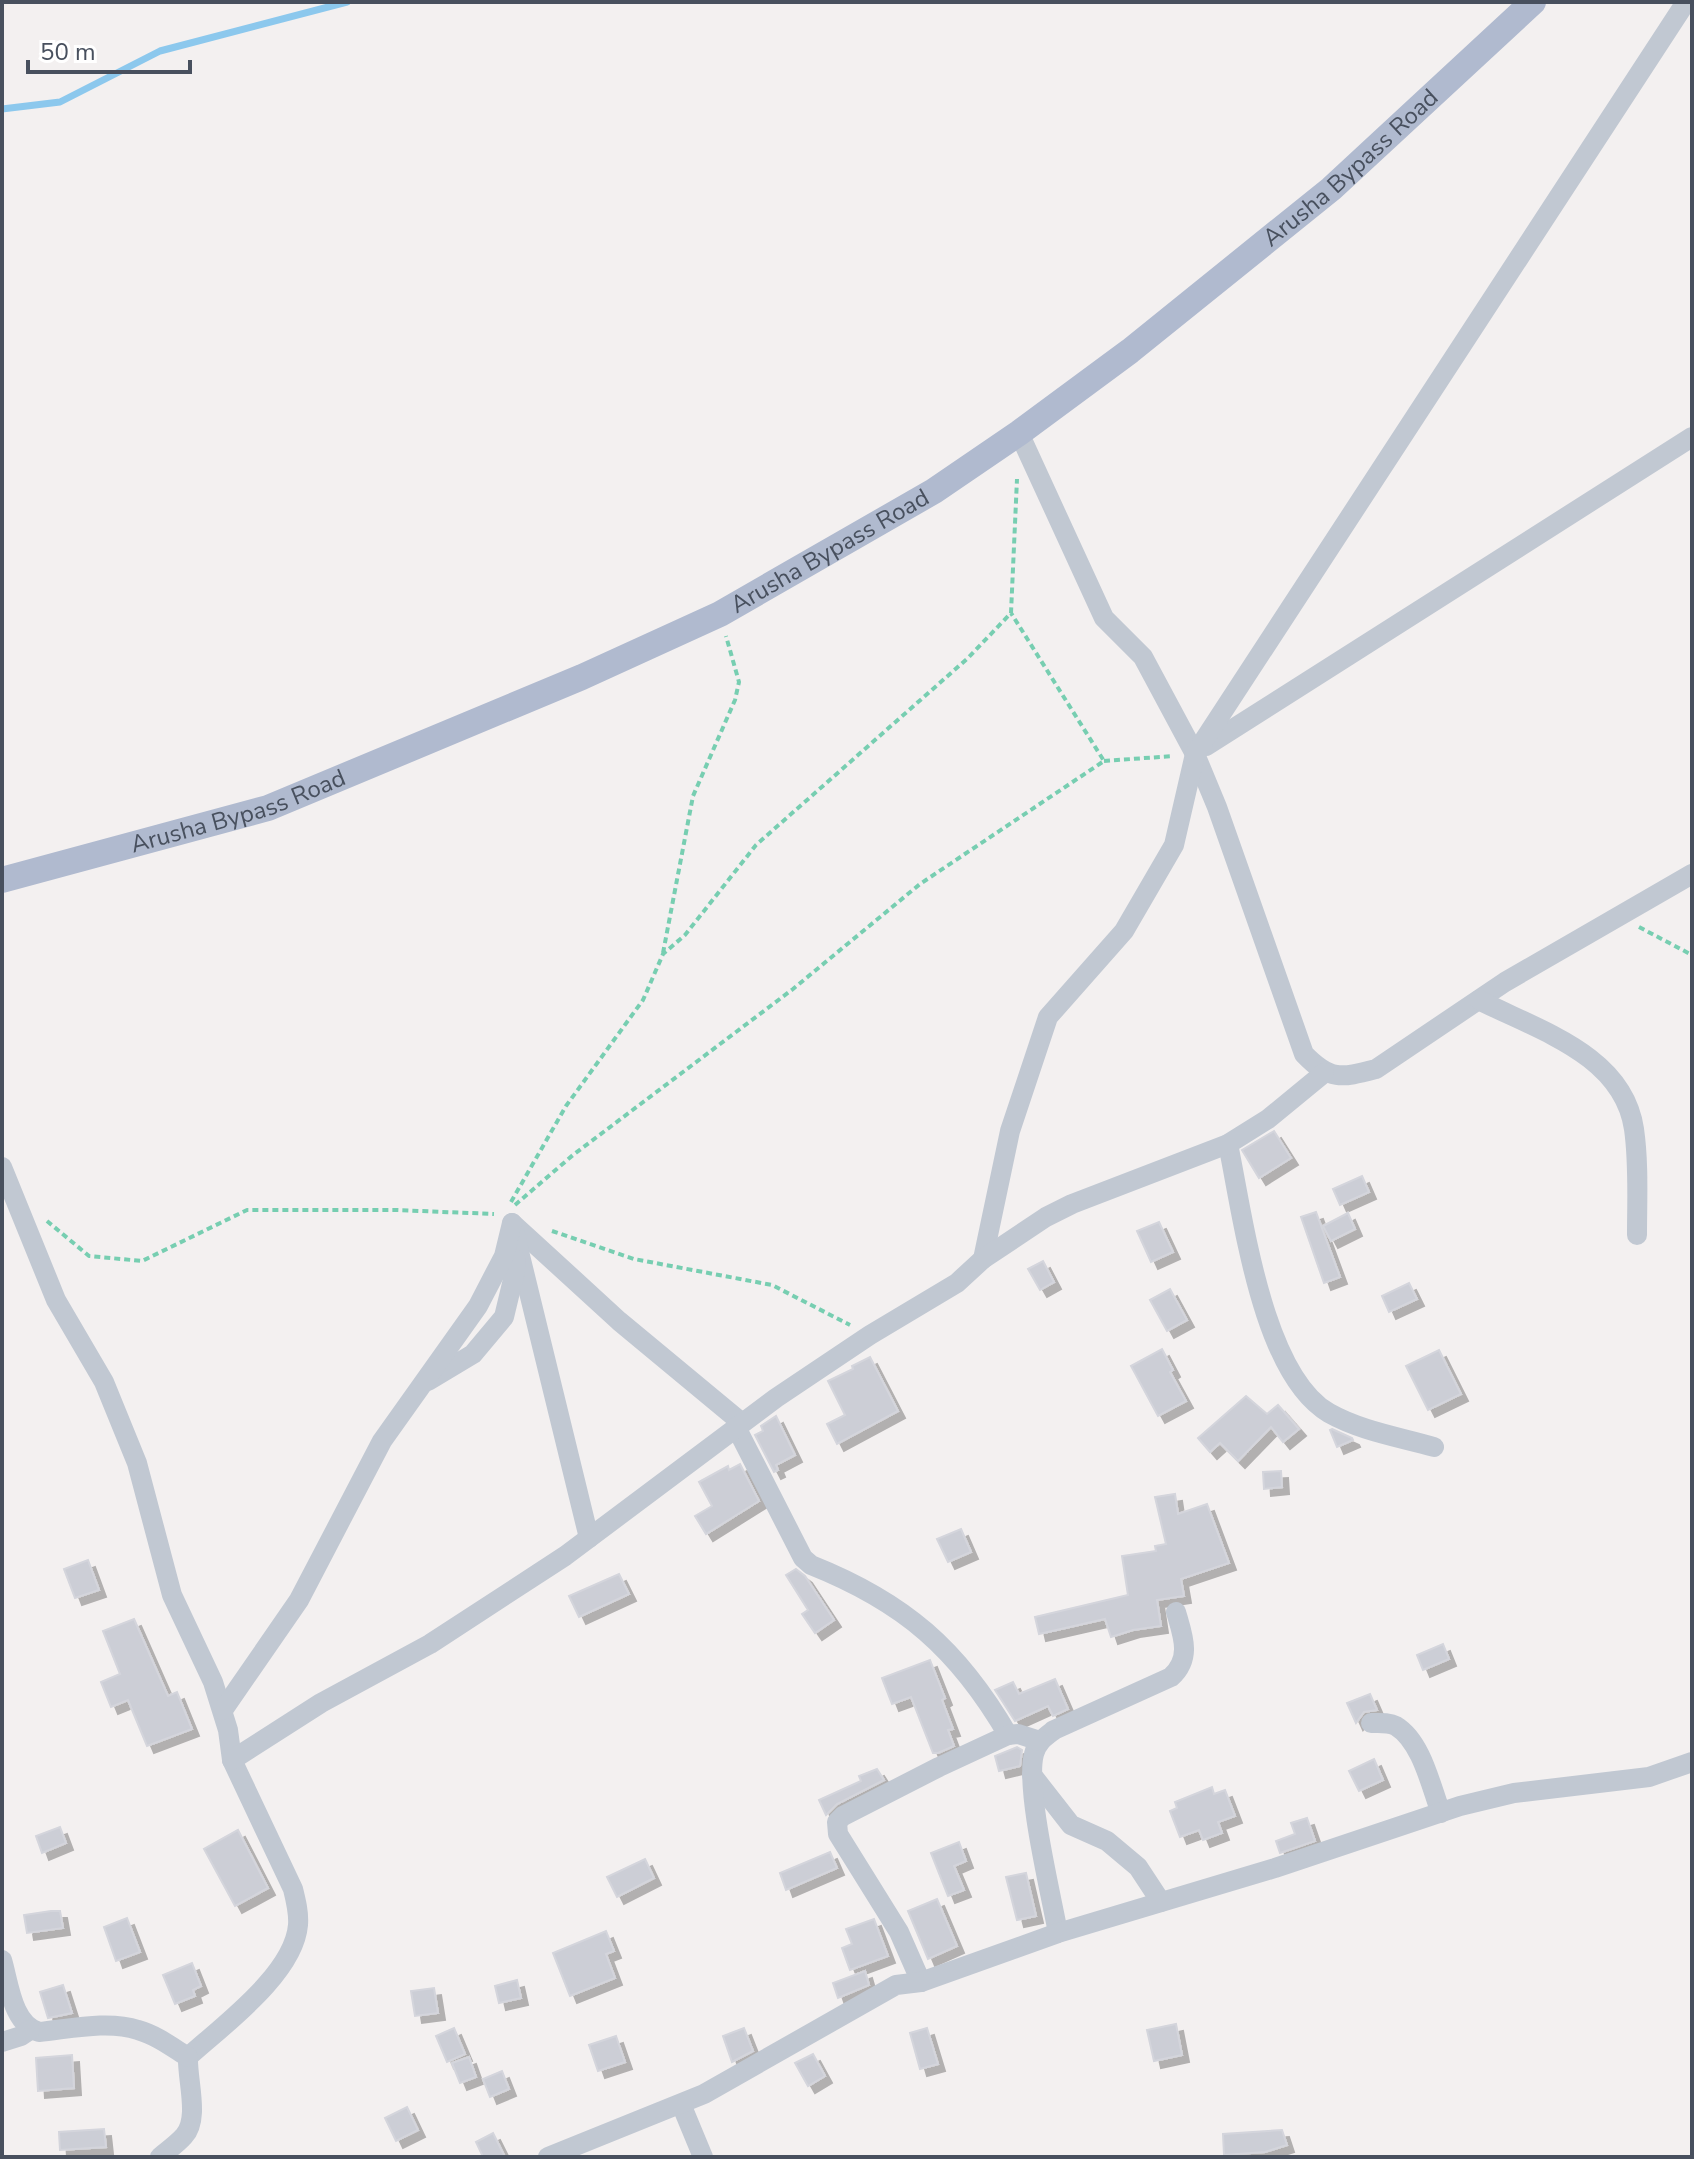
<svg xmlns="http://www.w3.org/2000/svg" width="1694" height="2159" viewBox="0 0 1694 2159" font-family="'Nunito Sans',sans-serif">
<defs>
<filter id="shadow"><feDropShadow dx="7" dy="7" stdDeviation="0" flood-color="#0004"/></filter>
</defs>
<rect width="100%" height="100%" fill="#f3f0f0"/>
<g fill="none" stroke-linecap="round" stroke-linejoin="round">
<polyline stroke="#8cc8ed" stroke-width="7" points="2,109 60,102 160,51 347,2"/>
</g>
<g fill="#ccced6" stroke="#d4d5dc" stroke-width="2" filter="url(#shadow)">
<polygon points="1274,1131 1291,1158 1259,1178 1242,1150"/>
<polygon points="1362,1176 1369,1192 1340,1205 1333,1189"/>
<polygon points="1316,1212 1340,1277 1324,1283 1301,1217"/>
<polygon points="1348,1213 1355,1229 1331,1241 1323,1226"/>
<polygon points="1159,1222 1173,1252 1151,1262 1137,1231"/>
<polygon points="1043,1261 1054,1282 1040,1290 1028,1269"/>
<polygon points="1409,1283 1417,1299 1389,1312 1382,1296"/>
<polygon points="1170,1289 1187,1320 1167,1331 1150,1300"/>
<polygon points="1162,1349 1173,1370 1170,1372 1186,1401 1158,1416 1131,1366"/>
<polygon points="1439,1350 1461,1394 1428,1410 1406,1366"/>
<polygon points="870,1357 898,1411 837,1444 827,1424 845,1415 828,1381 853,1369 852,1366"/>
<polygon points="1246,1396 1267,1414 1278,1405 1299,1429 1283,1442 1271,1427 1238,1461 1220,1443 1210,1452 1198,1438"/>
<polygon points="776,1416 795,1455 776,1465 778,1470 774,1472 755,1435 763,1431 761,1426"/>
<polygon points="1332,1429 1352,1438 1353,1440 1337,1447 1330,1430"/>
<polygon points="740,1464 759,1501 706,1534 695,1516 712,1506 699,1482 728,1466 729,1470"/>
<polygon points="1281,1471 1282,1487 1264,1489 1263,1472"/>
<polygon points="1175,1494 1178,1514 1207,1504 1229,1563 1181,1579 1184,1596 1157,1600 1161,1626 1133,1630 1111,1637 1105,1619 1039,1634 1035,1617 1128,1595 1122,1556 1156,1551 1155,1546 1166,1544 1155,1497"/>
<polygon points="961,1529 971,1552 948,1562 937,1539"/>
<polygon points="88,1560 99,1590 75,1598 64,1569"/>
<polygon points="796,1569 805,1576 834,1620 815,1633 802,1614 808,1610 786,1575"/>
<polygon points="619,1574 629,1594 579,1617 569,1596"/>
<polygon points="134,1619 168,1696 177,1692 192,1729 147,1746 128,1700 111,1707 101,1682 120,1674 103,1631"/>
<polygon points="1443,1644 1449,1659 1423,1670 1417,1655"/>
<polygon points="930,1660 945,1698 942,1700 953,1729 948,1730 954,1746 938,1753 933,1753 911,1697 892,1704 882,1678"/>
<polygon points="1055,1679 1068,1709 1053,1716 1048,1706 1015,1721 995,1690 1013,1682 1019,1694"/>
<polygon points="1370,1694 1377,1710 1364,1712 1356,1723 1347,1703"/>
<polygon points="1017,1747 1022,1750 1020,1766 999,1771 995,1756"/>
<polygon points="1374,1759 1383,1780 1359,1791 1349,1771"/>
<polygon points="877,1769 884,1780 837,1804 826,1815 819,1800 861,1781 859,1776"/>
<polygon points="1212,1787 1214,1794 1225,1790 1235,1816 1218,1822 1222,1833 1203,1840 1199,1830 1180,1837 1170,1811 1177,1808 1175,1802"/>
<polygon points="1307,1818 1315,1841 1280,1853 1276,1841 1295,1834 1291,1823"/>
<polygon points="60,1827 66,1843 42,1853 36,1836"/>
<polygon points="238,1830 268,1888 235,1906 204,1849"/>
<polygon points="959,1842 966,1861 954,1866 964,1890 948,1896 931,1853"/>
<polygon points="830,1852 837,1868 786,1890 780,1873"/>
<polygon points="645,1859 654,1878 617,1897 607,1877"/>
<polygon points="1026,1873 1036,1916 1017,1920 1006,1877"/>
<polygon points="937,1899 957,1946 928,1959 908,1911"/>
<polygon points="51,1911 60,1911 63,1928 27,1933 24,1915"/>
<polygon points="127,1918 140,1952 116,1961 104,1927"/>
<polygon points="874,1919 888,1956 850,1970 842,1948 852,1944 846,1929"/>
<polygon points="606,1931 614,1951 606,1954 615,1978 570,1996 553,1953"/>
<polygon points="192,1963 201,1986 193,1990 195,1996 175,2004 163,1975"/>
<polygon points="865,1971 869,1985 838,1998 833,1983"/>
<polygon points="517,1980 521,1998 499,2003 495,1986"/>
<polygon points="63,1985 72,2013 48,2018 40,1992"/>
<polygon points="434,1988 438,2013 415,2016 411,1991"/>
<polygon points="1176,2024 1182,2055 1154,2061 1147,2030"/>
<polygon points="454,2028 465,2054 447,2062 436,2036"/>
<polygon points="744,2028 753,2051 732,2062 723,2036"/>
<polygon points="927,2028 938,2064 920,2069 910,2033"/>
<polygon points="616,2036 625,2062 598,2071 589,2045"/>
<polygon points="813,2054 825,2076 808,2086 795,2063"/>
<polygon points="72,2055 74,2088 38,2091 36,2058"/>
<polygon points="469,2057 476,2077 460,2083 452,2063"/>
<polygon points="502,2071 509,2089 490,2097 483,2079"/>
<polygon points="407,2107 418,2130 396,2141 385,2118"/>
<polygon points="104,2129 106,2147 60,2150 59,2132"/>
<polygon points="1282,2130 1287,2145 1265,2152 1224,2155 1223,2134"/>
<polygon points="493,2133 505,2157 483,2157 476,2142"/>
</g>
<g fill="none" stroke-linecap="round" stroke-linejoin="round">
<g stroke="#77ceb1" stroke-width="4" stroke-dasharray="6 4" stroke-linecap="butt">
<polyline points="1104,761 1173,756"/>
<polyline points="1639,927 1692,955"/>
<polyline points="663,953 693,796 735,700 739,682 726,636"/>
<polyline points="511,1202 566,1106 643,1000 663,954 685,935 756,845 968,658 1011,613 1017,479"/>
<polyline points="515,1205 573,1155 793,989 920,884 1104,761 1011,613"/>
<polyline points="47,1221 89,1256 142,1261 247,1210 396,1210 494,1214"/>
<polyline points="552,1231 634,1259 772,1285 850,1325"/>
</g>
<g stroke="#c1c8d2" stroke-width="20">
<path d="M1019 433 1104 618 1143 657 1195 754 1217 807 1304 1054C1330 1081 1341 1078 1376 1069L1505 982 1692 874"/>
<polyline points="1206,746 1692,437"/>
<path d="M1479 1000C1537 1030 1623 1054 1634 1129 1639 1164 1637 1200 1637 1235"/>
<path d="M1228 1144C1243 1216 1262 1374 1329 1413 1361 1431 1399 1437 1434 1447"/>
<path d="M2 1167 56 1300 104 1382 137 1463 172 1595 213 1682 228 1730 232 1760 293 1889C296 1901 299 1913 298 1925 294 1974 222 2026 188 2057 187 2080 200 2119 184 2136 177 2144 168 2150 160 2157"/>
<polyline points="512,1223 619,1321 742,1423"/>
<polyline points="513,1227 589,1538"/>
<polyline points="983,1259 1010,1131 1048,1017 1124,931 1174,845 1195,754 1686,2"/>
<polyline points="428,1381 473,1354 504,1317 516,1267 515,1259"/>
<path d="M736 1427 803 1558 811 1565C904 1602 958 1649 1008 1735"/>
<polyline points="223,1710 299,1600 382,1441 478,1306 504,1256 512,1223"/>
<path d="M1371 1723C1379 1723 1389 1722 1396 1726 1422 1742 1431 1787 1441 1813"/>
<polyline points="232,1760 321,1703 430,1644 565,1556 776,1398 870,1335 957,1283 983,1259 1046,1217 1072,1204 1228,1144 1268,1119 1324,1073"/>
<polyline points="1032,1775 1071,1825 1107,1841 1138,1867 1161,1902"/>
<path d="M1058 1933C1051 1894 1025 1788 1034 1754 1037 1742 1045 1737 1054 1730L1171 1677C1192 1658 1183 1636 1176 1612"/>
<path d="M2 1960C9 1983 12 2024 39 2032 70 2029 108 2020 138 2030 156 2035 172 2047 188 2057"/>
<polyline points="921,1982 899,1932 838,1834 837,1822 843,1816 939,1767 1008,1735 1018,1734 1040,1741"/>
<polyline points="2,2042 21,2036 30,2030"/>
<polyline points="681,2104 703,2157"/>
<polyline points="548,2157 704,2094 896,1985 921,1982 1058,1933 1275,1868 1460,1806 1514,1793 1649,1777 1692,1762"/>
</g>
<path stroke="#b0bacf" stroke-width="26" id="s1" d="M2 880 268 808 582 677 720 614 934 491 1019 433 1130 351 1331 189 1533 2"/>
</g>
<g text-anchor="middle" stroke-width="6" stroke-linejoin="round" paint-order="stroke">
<g font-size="24" fill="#48505e" stroke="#fff">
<text dy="8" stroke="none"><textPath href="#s1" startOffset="1542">Arusha Bypass Road</textPath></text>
<text dy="8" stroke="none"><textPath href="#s1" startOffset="894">Arusha Bypass Road</textPath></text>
<text dy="8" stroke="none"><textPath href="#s1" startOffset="246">Arusha Bypass Road</textPath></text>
</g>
</g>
<rect width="1694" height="2159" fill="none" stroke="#48505e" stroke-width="8"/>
<path d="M28 60v12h162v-12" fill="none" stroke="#48505e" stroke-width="4"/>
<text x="40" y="60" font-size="24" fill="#48505e" stroke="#ffffff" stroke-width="6" paint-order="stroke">50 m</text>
</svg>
